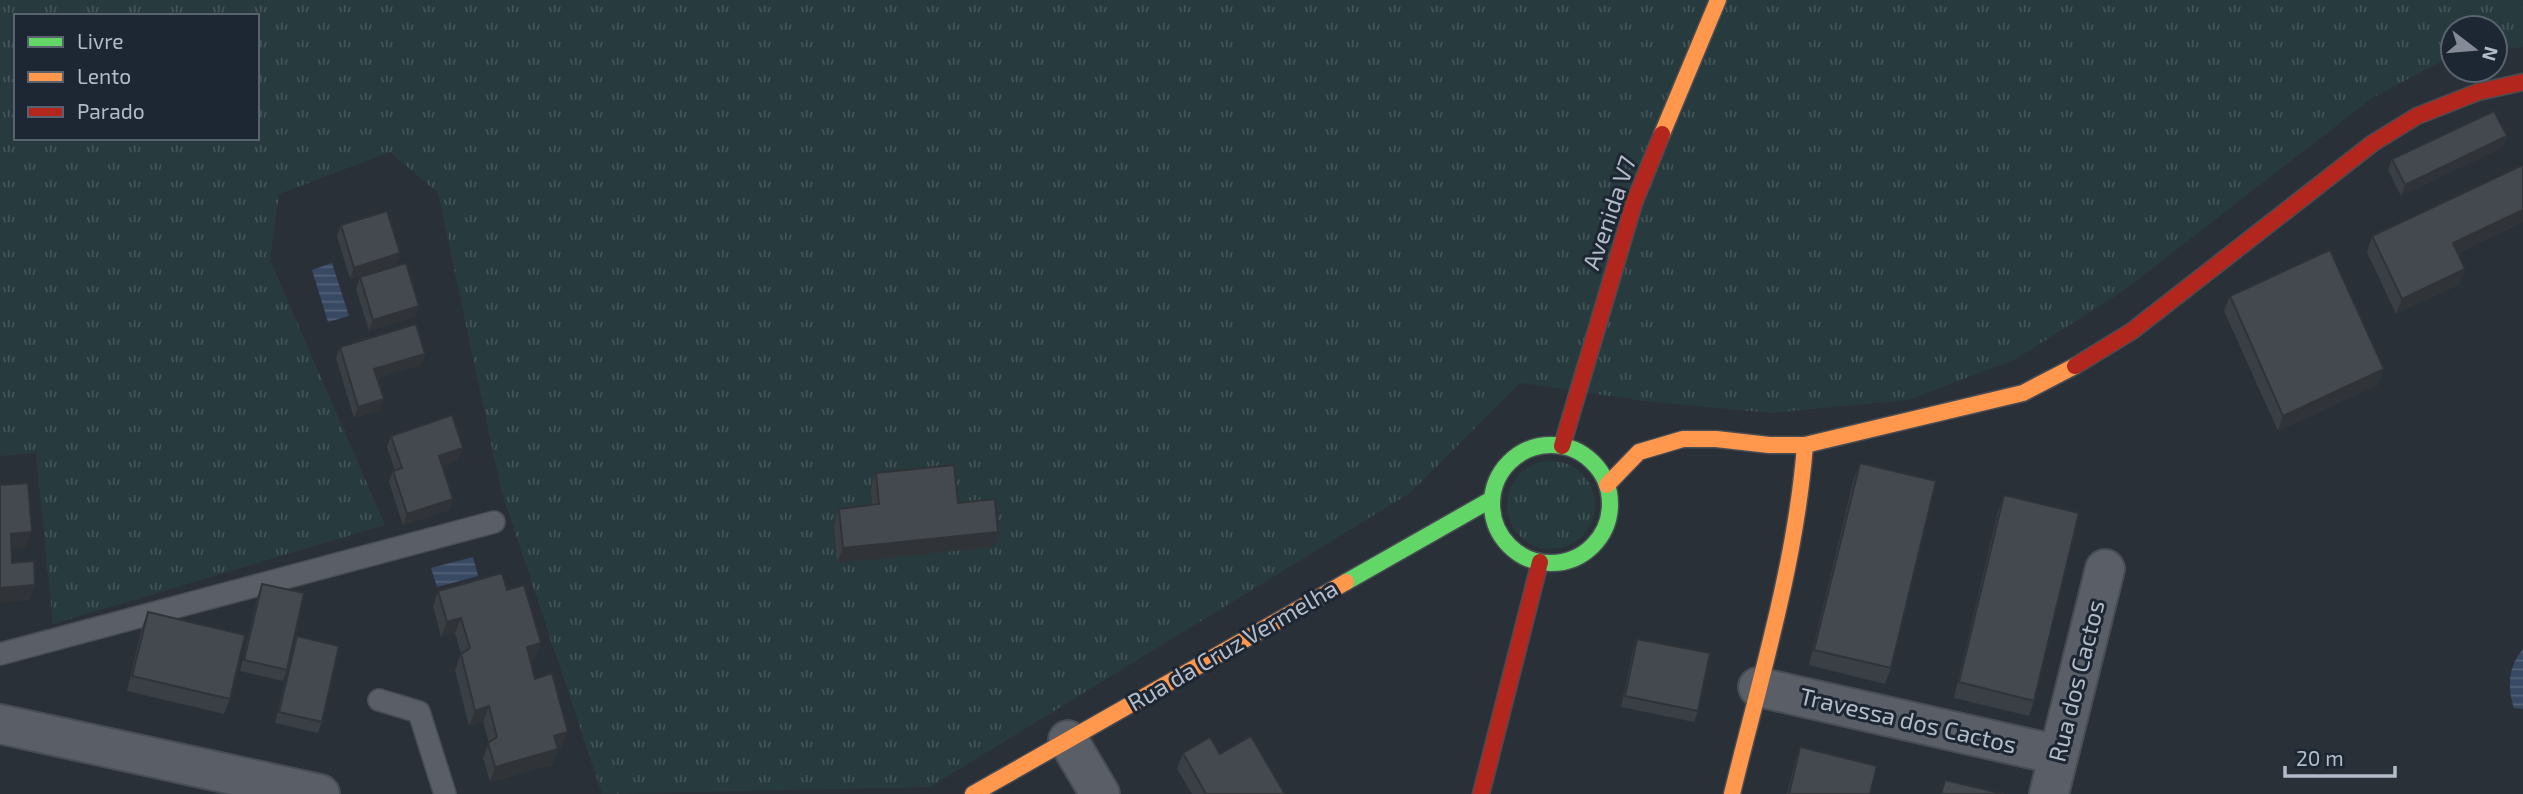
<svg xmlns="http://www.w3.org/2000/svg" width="2523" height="794" viewBox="0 0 2523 794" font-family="'Exo 2',sans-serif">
<defs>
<pattern id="grass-tufts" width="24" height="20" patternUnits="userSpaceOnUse" patternTransform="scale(1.75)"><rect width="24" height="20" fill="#273a3e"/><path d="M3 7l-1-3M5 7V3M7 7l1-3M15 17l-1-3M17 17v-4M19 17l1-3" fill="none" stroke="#445559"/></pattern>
<pattern id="water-rules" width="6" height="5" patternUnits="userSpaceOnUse" patternTransform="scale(1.75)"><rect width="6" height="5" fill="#384963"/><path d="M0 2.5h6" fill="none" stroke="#526178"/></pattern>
</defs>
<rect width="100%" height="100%" fill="#2a3038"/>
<g fill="url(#grass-tufts)" fill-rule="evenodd">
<path d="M0 0H2523V47L2495 50V28H2453V55L2372 98 2123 291 2016 359 1908 400 1771 413 1644 401 1520 383 1410 493 930 787 602 794 501 490 438 193 390 152 279 194 270 260 385 525 53 624 36 453 0 456ZM16 16H257V138H16Z"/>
<circle cx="1551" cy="505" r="44"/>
</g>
<g fill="url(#water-rules)">
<polygon points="332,263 349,316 328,322 312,270"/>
<polygon points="473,557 478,576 437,587 431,568"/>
<path d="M2523 649V709L2514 708C2507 687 2508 667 2523 649Z"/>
</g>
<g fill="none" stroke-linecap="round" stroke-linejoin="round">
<g stroke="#484c53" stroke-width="24">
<g id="lane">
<polyline points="0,654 494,522"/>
<polyline points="379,700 419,712 445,794"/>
</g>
</g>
<g stroke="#484c53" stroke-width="42">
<g id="street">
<polyline points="1758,687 2058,755"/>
<polyline points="0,724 320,794"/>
<polyline points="1068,740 1100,794"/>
<polyline points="2049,794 2105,569"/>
</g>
</g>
<g stroke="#484c53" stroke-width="19">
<g id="fast">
<circle cx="1551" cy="504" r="59"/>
<polyline points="1346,582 1492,499"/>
</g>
</g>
<g stroke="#484c53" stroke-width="19">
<g id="slow">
<polyline points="1662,134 1718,0"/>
<polyline points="1607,485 1639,452 1683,439 1716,439 1769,445 1805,445 2023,393 2075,366"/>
<polyline points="973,794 1346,582"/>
<path d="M1732 794C1760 679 1796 563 1805 445"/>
</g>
</g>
<g stroke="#484c53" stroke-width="19">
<g id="jam">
<polyline points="2075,366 2132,331 2373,143 2417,116 2478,92 2523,82"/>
<polyline points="1562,446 1634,203 1662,134"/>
<polyline points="1481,794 1540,562"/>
</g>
</g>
<use href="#lane" stroke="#5a5e66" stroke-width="21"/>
<use href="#street" stroke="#5a5e66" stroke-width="38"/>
<use href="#fast" stroke="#63d668" stroke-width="16"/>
<use href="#slow" stroke="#ff974d" stroke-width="16"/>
<use href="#jam" stroke="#b3261e" stroke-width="16"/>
</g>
<g fill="#3a3f45">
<polygon points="2507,136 2503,147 2401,196 2388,170 2392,159"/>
<polygon points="2523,222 2458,253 2465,269 2460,284 2396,314 2367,252 2372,236"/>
<polygon points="341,225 400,253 396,264 350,279 337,236"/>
<polygon points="360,277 419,306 415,317 369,331 356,289"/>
<polygon points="2230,296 2378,385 2278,431 2224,311"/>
<polygon points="340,347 425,354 421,365 377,378 380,410 354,418 336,358"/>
<polygon points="391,436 459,459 442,465 453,499 449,510 403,525 389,482 393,471 395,471 387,447"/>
<polygon points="1860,463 1891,668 1885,684 1809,665 1854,478"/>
<polygon points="876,473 958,503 993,547 837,563 834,524 839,509 872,505 871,489"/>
<polygon points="2004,495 2034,701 2029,716 1954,698 1998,511"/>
<polygon points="262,584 287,670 283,681 240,671 258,595"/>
<polygon points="507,590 535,659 530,660 535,679 562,747 558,749 552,765 490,782 483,758 489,743 483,722 469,726 455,670 461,654 455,633 441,637 433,606 438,591"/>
<polygon points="148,612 230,699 224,714 127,691 142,627"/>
<polygon points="297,636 322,722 318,733 275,723 293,647"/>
<polygon points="1637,639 1698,711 1694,722 1621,707 1633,650"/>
<polygon points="1800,747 1870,794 1787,794 1795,762"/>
<polygon points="1183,753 1220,754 1285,794 1192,794 1177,769"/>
</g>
<g fill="#303338">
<polygon points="2507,136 2503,147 2401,196 2405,185"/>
<polygon points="2523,210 2523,222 2447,258 2453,243"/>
<polygon points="400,253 396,264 350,279 354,268"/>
<polygon points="2465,269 2460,284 2396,314 2402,299"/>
<polygon points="419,306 415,317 369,331 373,320"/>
<polygon points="425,354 421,365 370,380 374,369"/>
<polygon points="2384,369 2378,385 2278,431 2283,416"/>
<polygon points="384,399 380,410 354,418 358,407"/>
<polygon points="463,448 459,459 435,467 439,456"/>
<polygon points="453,499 449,510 403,525 407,514"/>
<polygon points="32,532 26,547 5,549 11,534"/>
<polygon points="998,532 993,547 837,563 843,548"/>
<polygon points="35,585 30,600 0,603 0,588"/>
<polygon points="461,618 455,633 441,637 447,622"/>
<polygon points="541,643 535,659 521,663 527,647"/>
<polygon points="489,706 483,722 469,726 475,711"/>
<polygon points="568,732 562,747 549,751 554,736"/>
<polygon points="558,749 552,765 490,782 495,767"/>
</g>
<g fill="#444950" stroke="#303338" stroke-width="2">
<polygon points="2494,111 2507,136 2405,185 2392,159"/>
<polygon points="2523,165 2523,210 2453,243 2465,269 2402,299 2372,236"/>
<polygon points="387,211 400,253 354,268 341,225"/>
<polygon points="2330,250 2384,369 2283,416 2230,296"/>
<polygon points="406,263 419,306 373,320 360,277"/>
<polygon points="416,324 425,354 374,369 384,399 358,407 340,347"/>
<polygon points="452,415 463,448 439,456 453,499 407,514 393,471 402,468 391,436"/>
<polygon points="1860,463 1936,481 1891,668 1814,650"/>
<polygon points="954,465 958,503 995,499 998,532 843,548 839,509 879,504 876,473"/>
<polygon points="28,483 32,532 11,534 12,563 34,561 35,585 0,588 0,485"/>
<polygon points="2004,495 2079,513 2034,701 1959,682"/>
<polygon points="502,573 507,590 524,585 541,643 527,647 535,679 552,673 568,732 554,736 558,749 495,767 488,743 497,737 489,706 475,711 461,654 470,648 461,618 447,622 438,591"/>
<polygon points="262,584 304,593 287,670 244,660"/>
<polygon points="148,612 245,635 230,699 132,676"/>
<polygon points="297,636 339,646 322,722 279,712"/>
<polygon points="1637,639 1710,653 1698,711 1625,696"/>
<polygon points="1251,736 1285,794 1206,794 1183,753 1210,737 1220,754"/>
<polygon points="1800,747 1877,766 1870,794 1789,794"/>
<polygon points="1945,780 2004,794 1941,794"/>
</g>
<g text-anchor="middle" stroke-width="6" stroke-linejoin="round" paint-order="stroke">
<g font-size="24" fill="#b4bcc9" stroke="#1d2633">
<text transform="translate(1610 213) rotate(-71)" y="8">Avenida V7</text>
<text transform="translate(1233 646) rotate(-30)" y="8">Rua da Cruz Vermelha</text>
<text transform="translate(2077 681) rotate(-76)" y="8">Rua dos Cactos</text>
<text transform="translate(1908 721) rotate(13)" y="8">Travessa dos Cactos</text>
</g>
</g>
<rect x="14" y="14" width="245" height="126" fill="#1d2633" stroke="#59626f" stroke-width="2"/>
<rect x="28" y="37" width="35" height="10" fill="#63d668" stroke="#59626f" stroke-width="2"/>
<text x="77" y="49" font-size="21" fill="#b4bcc9">Livre</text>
<rect x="28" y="72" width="35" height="10" fill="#ff974d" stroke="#59626f" stroke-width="2"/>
<text x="77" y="84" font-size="21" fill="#b4bcc9">Lento</text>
<rect x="28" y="107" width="35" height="10" fill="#b3261e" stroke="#59626f" stroke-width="2"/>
<text x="77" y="119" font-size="21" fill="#b4bcc9">Parado</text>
<g transform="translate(2474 49) rotate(106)"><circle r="33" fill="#1d2633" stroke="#59626f" stroke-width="2"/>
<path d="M0-5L12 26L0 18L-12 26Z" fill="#848b96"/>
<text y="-10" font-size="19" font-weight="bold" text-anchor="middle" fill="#b4bcc9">N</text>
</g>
<path d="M2285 766v10h110v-10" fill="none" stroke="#b4bcc9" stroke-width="3.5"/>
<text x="2296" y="766" font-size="21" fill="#b4bcc9" stroke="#1d2633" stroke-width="5" paint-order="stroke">20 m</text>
</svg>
